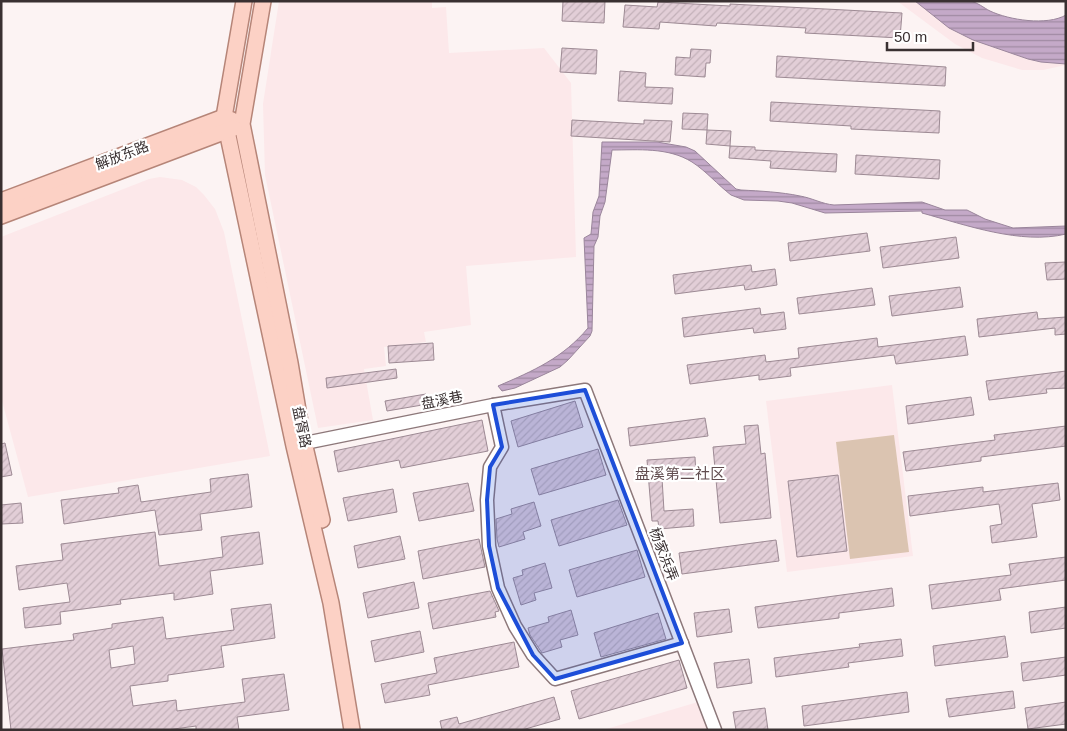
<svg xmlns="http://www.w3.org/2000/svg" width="1067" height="731" viewBox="0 0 1067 731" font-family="Arial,'Noto Sans SC',sans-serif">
<defs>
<pattern id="water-rules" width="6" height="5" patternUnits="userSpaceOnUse" patternTransform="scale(1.25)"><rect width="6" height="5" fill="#c4a9c8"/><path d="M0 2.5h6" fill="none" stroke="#a08aa3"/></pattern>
<pattern id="building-hatch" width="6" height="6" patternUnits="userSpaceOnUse" patternTransform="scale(1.25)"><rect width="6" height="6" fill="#e2ced7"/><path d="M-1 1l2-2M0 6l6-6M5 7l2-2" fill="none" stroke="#c3b1b9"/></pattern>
</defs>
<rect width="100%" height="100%" fill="#fcf3f3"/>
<g fill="#fce8ea">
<polygon points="279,1 432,1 432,8 446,7 449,53 544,48 571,83 576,257 466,266 471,325 424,332 426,342 384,347 386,366 364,369 373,420 318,428 265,175 263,104"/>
<polygon points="897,1 915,1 949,28 973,40 1028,59 1066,65 1043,70 1022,70 982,58 955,44"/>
<polygon points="160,177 182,180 196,187 204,195 215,209 224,232 270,456 28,497 1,397 1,237 149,179"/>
<polygon points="892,385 913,556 787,572 766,401"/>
<polygon points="698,702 709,730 603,730"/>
</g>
<polygon fill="#dbc4b1" points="894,435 909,552 850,559 836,442"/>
<g fill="url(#water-rules)" stroke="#9a859b">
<path d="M915 1C933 1 952 0 970 1 977 2 984 8 990 11 1009 20 1047 26 1066 15V64L1041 62 1028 59 973 40 949 28Z"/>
<path d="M602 142H657L686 147 695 151 736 189 741 190C760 191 781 192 800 196 812 198 822 204 834 205L922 202 945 210H967L985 219 1013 228 1066 226V234C1021 245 966 225 922 213V211L825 213 792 203 778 201 744 200 731 195C718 185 706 171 692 162 668 147 638 150 612 150L605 202 600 216 598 237 594 246 592 331 590 336 568 360 560 367 515 388 502 391 498 386C533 371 563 358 588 328L584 238 591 234 593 212 599 196Z"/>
</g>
<g fill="url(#building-hatch)" stroke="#9d8a94" fill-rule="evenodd">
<polygon points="563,1 605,1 604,23 562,21"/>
<polygon points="658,2 730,6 730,4 902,13 900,38 805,33 806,28 717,23 716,26 660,22 659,29 623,27 625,5 657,7"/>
<polygon points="562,48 597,50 596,74 560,72"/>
<polygon points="691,49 711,50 710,63 706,63 705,77 675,75 676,57 690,58"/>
<polygon points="777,56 946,67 945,86 776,77"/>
<polygon points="620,71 646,73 645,87 673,88 672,104 618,101"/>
<polygon points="771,102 940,111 939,133 851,129 851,126 770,121"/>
<polygon points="683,113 708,114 707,130 682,129"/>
<polygon points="572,120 644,124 644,120 672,121 670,142 571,136"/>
<polygon points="707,130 731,131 730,146 706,144"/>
<polygon points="730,146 755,147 755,150 837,154 836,172 770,168 771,161 729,158"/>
<polygon points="856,155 940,160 939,179 855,174"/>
<polygon points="867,233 870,251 790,261 788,243"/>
<polygon points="956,237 959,258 883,268 880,247"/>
<polygon points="1066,262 1066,279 1047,280 1045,263"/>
<polygon points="751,265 752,272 775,269 777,285 745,290 744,285 675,294 673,275"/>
<polygon points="960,287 963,307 892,316 889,296"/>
<polygon points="872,288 875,305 799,314 797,298"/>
<polygon points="760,308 761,315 784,312 786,329 754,333 753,328 684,337 682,318"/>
<polygon points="1037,312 1038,319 1066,317 1066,334 1055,335 1055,328 979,337 977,319"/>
<polygon points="965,336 968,355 896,364 894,355 790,368 791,376 759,380 759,375 690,384 687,365 765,355 766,362 799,358 798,348 877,338 878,347"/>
<polygon points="433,343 434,360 389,363 388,346"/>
<polygon points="396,369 397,378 327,388 326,378"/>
<polygon points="1066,371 1066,388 1046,389 1047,393 989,400 986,381"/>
<polygon points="426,394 428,404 387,411 385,401"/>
<polygon points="971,397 974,415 908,424 906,406"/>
<polygon points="575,401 583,427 518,447 511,421"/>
<polygon points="705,418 708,436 630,446 628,428"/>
<polygon points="482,420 488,451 401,468 399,460 338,472 334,451"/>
<polygon points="758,425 761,454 765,453 771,518 720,523 713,447 746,444 744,426"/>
<polygon points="1066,426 1066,446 981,457 981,461 906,471 903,452 995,440 994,435"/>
<polygon points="5,443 12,475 1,477 1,444"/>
<polygon points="598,449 606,475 539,495 531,469"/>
<polygon points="695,457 696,476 662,478 664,511 693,509 694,526 659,529 658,521 652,521 647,460"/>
<polygon points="248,474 252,507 200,514 202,530 159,535 155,510 64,524 61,500 119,493 118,488 138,485 141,502 211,492 210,479"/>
<polygon points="838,475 847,551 797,557 788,481"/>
<polygon points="468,483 474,511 419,521 413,493"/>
<polygon points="1058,483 1060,500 1032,504 1037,537 992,543 990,526 1002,524 999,504 910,516 908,496 983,487 983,492"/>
<polygon points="393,489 397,512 348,521 343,498"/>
<polygon points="618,500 627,525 559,546 551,520"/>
<polygon points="534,502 541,526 523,532 525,539 499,547 497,539 496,519 512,514 511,509"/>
<polygon points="21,503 23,523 1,524 1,505"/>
<polygon points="155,532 159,566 223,557 221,537 259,532 263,564 210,571 213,594 174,600 174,593 120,600 121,604 60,612 61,624 25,628 23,608 70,602 67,583 19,590 16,566 63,560 61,544"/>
<polygon points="400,536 405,559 358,568 354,546"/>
<polygon points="479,539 485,567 423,579 418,551"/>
<polygon points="776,540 779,561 682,574 679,553"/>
<polygon points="637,550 645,577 577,597 569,570"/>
<polygon points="1066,557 1066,580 999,589 1001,600 932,609 929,585 1011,575 1009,564"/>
<polygon points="545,563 552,588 534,593 536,600 521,605 513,578 523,575 522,570"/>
<polygon points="414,582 419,608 368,618 363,593"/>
<polygon points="892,588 894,606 839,613 839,618 758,628 755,607"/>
<polygon points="490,591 499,611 495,612 496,617 433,629 428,603"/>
<path d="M271 604 275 638 221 646 224 667 168 675V681L130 686 133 706 176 700 177 711 245 702 242 679 284 674 289 710 237 717 239 730H196V726L167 730H11L2 649 74 640 73 634 112 628V624L163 617 166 639 234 630 231 609ZM133 646 135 664 111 668 109 650Z"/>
<polygon points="1066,607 1066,628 1031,633 1029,612"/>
<polygon points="729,609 732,632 697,637 694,613"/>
<polygon points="571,610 578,635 560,640 562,647 542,653 530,635 528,628 549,622 548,617"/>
<polygon points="658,613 666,639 601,657 594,633"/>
<polygon points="420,631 424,652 375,662 371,641"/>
<polygon points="1005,636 1008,657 935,666 933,646"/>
<polygon points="901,639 903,656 848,663 849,667 776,677 774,658 860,647 859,644"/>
<polygon points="514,642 519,667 428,685 430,695 385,703 381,684 437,673 434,658"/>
<polygon points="1066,657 1066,675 1023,681 1021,663"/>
<polygon points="749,659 752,683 717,688 714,663"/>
<polygon points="679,660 687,688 579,719 571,691"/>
<polygon points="1013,691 1015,708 949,717 946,699"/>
<polygon points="907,692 909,712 804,726 802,706"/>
<polygon points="554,697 560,719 522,730 442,730 440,721 457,717 459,724"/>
<polygon points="1066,702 1066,724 1028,729 1025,708"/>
<polygon points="765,708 768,730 736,730 733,712"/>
</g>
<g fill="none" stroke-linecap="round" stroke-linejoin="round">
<g stroke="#8d787a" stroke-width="15">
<g id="minor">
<polyline points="493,405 502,447 490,467 487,500 489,546 498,588 515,626 533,655 555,679 682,643"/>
<polyline points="305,443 493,405 585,390 715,730"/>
</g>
</g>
<g stroke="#b68578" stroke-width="18">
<g id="major">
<polyline points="244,1 224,117 294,446 331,603 352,730"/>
<polyline points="263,1 242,124 290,363 302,434 322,520"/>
<polyline points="1,201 224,117 232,120"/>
<polyline points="1,216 234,128"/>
</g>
</g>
<use href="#minor" stroke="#fff" stroke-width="12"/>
<use href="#major" stroke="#fcd1c5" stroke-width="15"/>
</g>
<path fill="#1d4ed8" fill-opacity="0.2" stroke="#1d4ed8" stroke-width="4" stroke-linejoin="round" d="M585 390 682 643 555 679 533 655 498 588 489 546 487 500 490 467 502 447 493 405Z"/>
<g text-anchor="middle" stroke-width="4.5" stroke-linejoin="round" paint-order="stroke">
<g font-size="14" fill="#393031" stroke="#fff">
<text transform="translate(122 155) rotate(-21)" y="5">解放东路</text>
<text transform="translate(442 400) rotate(-11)" y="5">盘溪巷</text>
<text transform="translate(302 427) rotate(78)" y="5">盘胥路</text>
<text transform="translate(664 554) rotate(69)" y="5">杨家浜弄</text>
</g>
<g font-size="15" fill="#614d4f" stroke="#fff">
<text x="680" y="479">盘溪第二社区</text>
</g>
</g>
<rect width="1067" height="731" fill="none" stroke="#393031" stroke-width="5"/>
<path d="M887 42v8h86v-8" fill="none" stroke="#393031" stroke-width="2.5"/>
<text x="894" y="42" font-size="15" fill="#393031" stroke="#ffffff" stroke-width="4" paint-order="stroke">50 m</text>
</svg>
